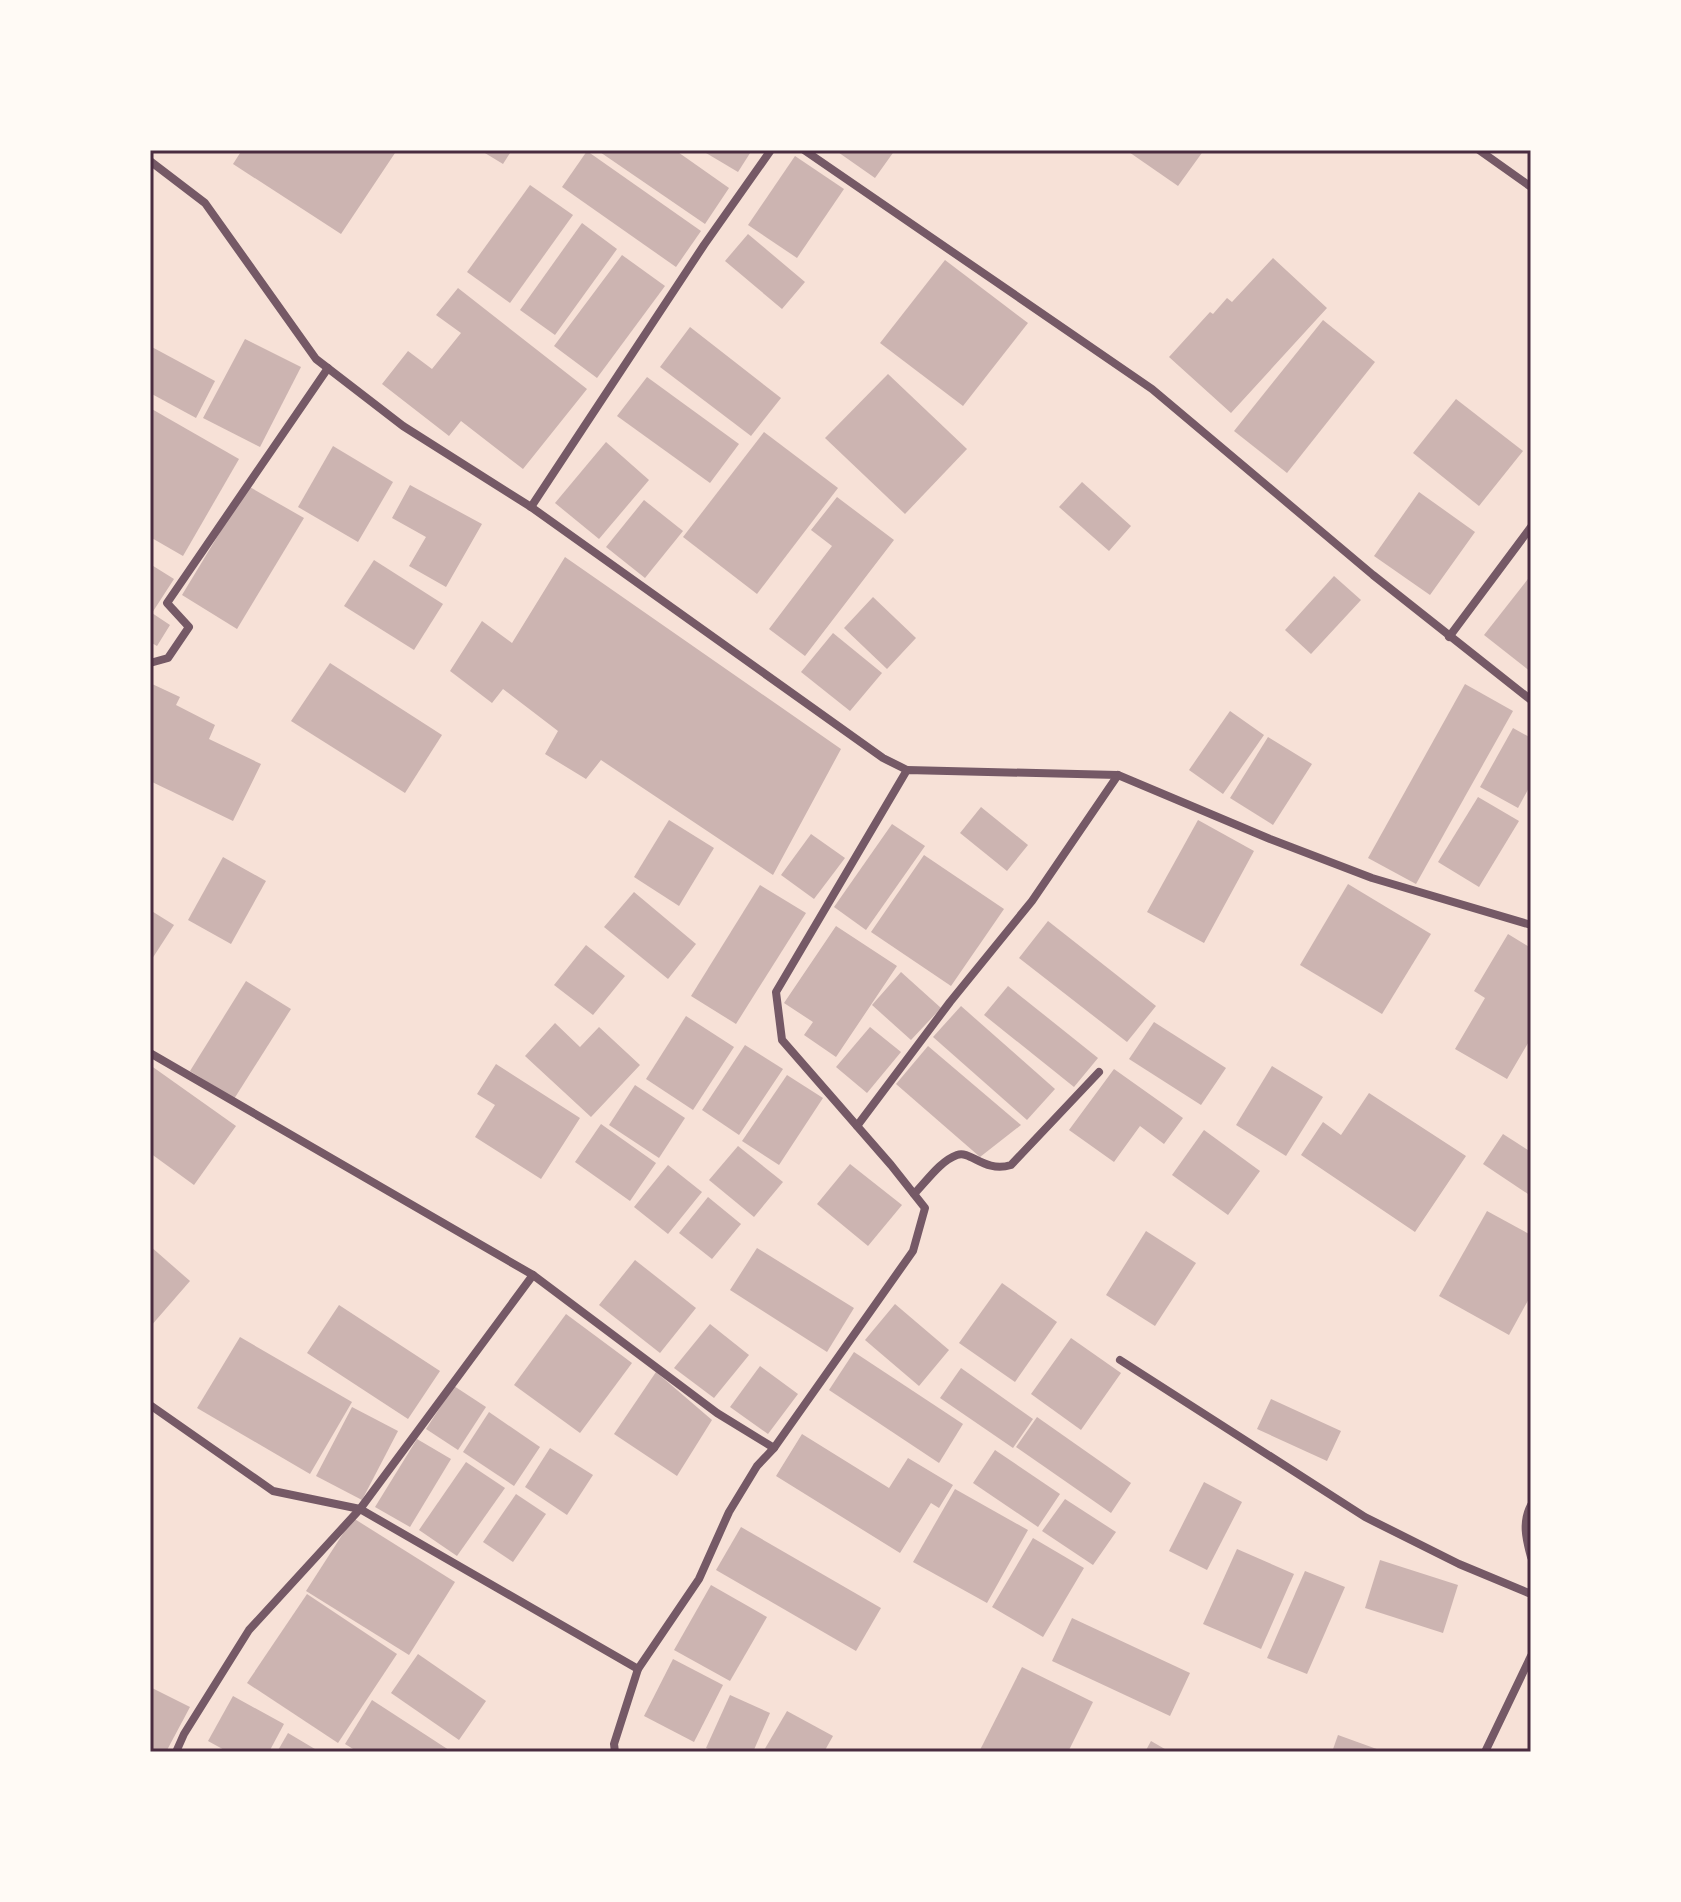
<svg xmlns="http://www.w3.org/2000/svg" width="1681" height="1902" viewBox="0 0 1681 1902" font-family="'Fira Sans Condensed',sans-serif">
<rect width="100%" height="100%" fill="#f7e1d7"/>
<g fill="#ccb4b1">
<polygon points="242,150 397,150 341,234 233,164"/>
<polygon points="480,150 512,150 503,164"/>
<polygon points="597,150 675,150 729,188 705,224"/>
<polygon points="701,150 752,150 738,172"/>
<polygon points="835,150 895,150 875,178"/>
<polygon points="1126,150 1204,150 1178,186"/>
<polygon points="587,151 701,231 676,267 562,187"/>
<polygon points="795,156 844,189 797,258 748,225"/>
<polygon points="530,185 573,215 510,303 467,272"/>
<polygon points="582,223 617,249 555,335 520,310"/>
<polygon points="748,234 805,282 782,309 725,261"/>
<polygon points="622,255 665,286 597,378 554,346"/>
<polygon points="1273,258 1327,308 1231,413 1169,357 1210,312 1213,314 1227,298 1232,302"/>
<polygon points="945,260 1028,323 963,406 880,343"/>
<polygon points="458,288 587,389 523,469 461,421 449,436 382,384 408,351 432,369 461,333 436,315"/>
<polygon points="1323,320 1375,362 1287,473 1234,431"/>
<polygon points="690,327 781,398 751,436 660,367"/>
<polygon points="245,339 301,367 260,447 203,418"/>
<polygon points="150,346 215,381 196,418 150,393"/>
<polygon points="888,374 967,449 905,514 825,438"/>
<polygon points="647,377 739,444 710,483 617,416"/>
<polygon points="1456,399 1523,451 1479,506 1413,453"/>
<polygon points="150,408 239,459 183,556 150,537"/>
<polygon points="764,432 838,488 757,594 683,537"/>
<polygon points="606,442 649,480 599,539 555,503"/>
<polygon points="333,446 393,482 358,542 298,507"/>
<polygon points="1082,482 1131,526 1109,551 1059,507"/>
<polygon points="410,485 482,524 446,587 409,566 426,537 392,518"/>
<polygon points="248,486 304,518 237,629 182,595"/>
<polygon points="1419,492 1475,532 1430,595 1374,556"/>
<polygon points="837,497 894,540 805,656 769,629 832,546 811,530"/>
<polygon points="644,500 683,531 645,578 606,547"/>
<polygon points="565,557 841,749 773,875 601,760 586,779 545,754 558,731 503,689 492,703 450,671 482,621 512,643"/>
<polygon points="374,560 443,604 414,650 344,606"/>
<polygon points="150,564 174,579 152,613 170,625 157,646 150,642"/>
<polygon points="1531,575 1531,672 1484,635"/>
<polygon points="1334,576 1361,600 1311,654 1285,630"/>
<polygon points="873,597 916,638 887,669 844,628"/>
<polygon points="833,633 882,673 850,711 801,672"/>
<polygon points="330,663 442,735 405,793 291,721"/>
<polygon points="150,683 180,697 176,705 215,725 209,739 261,764 233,821 150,781"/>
<polygon points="1465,684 1513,711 1416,884 1368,858"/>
<polygon points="1230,711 1264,735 1223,794 1189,770"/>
<polygon points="1513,728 1531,738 1531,784 1518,808 1480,787"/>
<polygon points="1268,737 1312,764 1273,825 1230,798"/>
<polygon points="1478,797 1519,821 1479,887 1438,862"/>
<polygon points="981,807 1028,845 1007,871 960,833"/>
<polygon points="669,820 714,848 679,906 634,877"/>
<polygon points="1198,820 1254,851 1204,943 1147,912"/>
<polygon points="892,824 925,846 866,930 834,907"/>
<polygon points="811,834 845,858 814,899 781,875"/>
<polygon points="924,855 1004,909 951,986 871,932"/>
<polygon points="223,857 266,881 231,944 188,920"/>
<polygon points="1348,884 1431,934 1382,1014 1300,965"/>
<polygon points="760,885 806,913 736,1024 691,996"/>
<polygon points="634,892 696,944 668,979 604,927"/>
<polygon points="150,910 174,925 150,962"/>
<polygon points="1048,921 1156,1006 1127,1042 1019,958"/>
<polygon points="836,926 897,966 836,1057 804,1035 813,1022 784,1003"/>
<polygon points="1508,934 1531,948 1531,1038 1507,1079 1455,1049 1485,998 1474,991"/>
<polygon points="586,945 625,976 593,1015 554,985"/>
<polygon points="901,972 941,1008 911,1040 872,1005"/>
<polygon points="246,981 291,1009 234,1099 190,1071"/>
<polygon points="1008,986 1098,1058 1074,1087 984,1015"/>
<polygon points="961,1006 1055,1089 1027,1120 933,1037"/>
<polygon points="686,1016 734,1047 693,1110 646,1079"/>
<polygon points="1154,1022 1226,1068 1201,1105 1129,1059"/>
<polygon points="555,1023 580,1047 599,1027 640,1065 591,1117 525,1056"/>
<polygon points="870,1027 901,1052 867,1093 836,1067"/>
<polygon points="745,1045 783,1069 739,1135 702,1110"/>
<polygon points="928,1046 1021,1125 980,1157 896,1084"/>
<polygon points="496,1064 580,1118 541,1179 475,1137 495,1105 477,1094"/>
<polygon points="150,1065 236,1126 194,1185 150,1153"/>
<polygon points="1272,1066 1323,1097 1286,1156 1236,1125"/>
<polygon points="1114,1069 1183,1118 1164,1144 1140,1126 1114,1162 1069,1130"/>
<polygon points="787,1075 823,1098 779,1165 742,1141"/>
<polygon points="635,1085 685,1118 659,1158 609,1125"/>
<polygon points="1369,1093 1466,1156 1415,1232 1301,1155 1323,1122 1341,1135"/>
<polygon points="601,1124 656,1163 630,1201 575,1162"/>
<polygon points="1204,1130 1260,1171 1228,1215 1172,1175"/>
<polygon points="1503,1134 1531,1152 1531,1190 1528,1194 1483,1164"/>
<polygon points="738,1146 783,1182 754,1217 709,1180"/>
<polygon points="850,1164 902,1205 868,1246 817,1204"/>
<polygon points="668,1165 702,1192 668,1234 634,1207"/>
<polygon points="708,1197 741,1224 712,1259 679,1233"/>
<polygon points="1487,1211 1531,1235 1531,1295 1509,1335 1439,1296"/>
<polygon points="1146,1231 1196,1263 1155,1326 1106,1295"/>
<polygon points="150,1246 190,1281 150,1327"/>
<polygon points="757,1248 854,1308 827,1352 730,1290"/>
<polygon points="635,1260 696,1308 660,1353 599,1305"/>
<polygon points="1002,1283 1057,1322 1015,1382 959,1343"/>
<polygon points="895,1304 949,1350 919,1386 865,1340"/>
<polygon points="339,1305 440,1371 408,1419 307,1353"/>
<polygon points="566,1314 632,1363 580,1433 514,1385"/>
<polygon points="710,1324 749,1355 714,1398 674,1368"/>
<polygon points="240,1337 352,1402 310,1474 197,1408"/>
<polygon points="1071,1338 1121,1373 1081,1430 1031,1394"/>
<polygon points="854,1352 963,1424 939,1463 829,1390"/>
<polygon points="760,1366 798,1394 768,1434 730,1407"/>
<polygon points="961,1368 1033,1419 1013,1448 940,1398"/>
<polygon points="656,1372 712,1420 677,1476 614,1434"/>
<polygon points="454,1386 486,1407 458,1450 426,1429"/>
<polygon points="1271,1399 1341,1431 1327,1461 1257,1429"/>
<polygon points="352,1407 398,1431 362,1500 316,1476"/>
<polygon points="489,1412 540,1447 514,1486 463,1452"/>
<polygon points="1037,1417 1131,1483 1111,1513 1016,1447"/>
<polygon points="802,1434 889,1488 908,1458 953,1485 939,1508 931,1503 900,1553 776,1476"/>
<polygon points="417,1439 451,1459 410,1527 375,1507"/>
<polygon points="550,1448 593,1475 567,1515 525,1487"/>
<polygon points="995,1450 1060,1494 1038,1527 973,1483"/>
<polygon points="466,1462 505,1488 457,1556 419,1530"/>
<polygon points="1204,1482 1242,1502 1207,1570 1169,1551"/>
<polygon points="955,1489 1028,1530 987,1603 913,1562"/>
<polygon points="516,1494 546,1514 513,1562 483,1542"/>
<polygon points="1065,1499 1116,1532 1093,1565 1042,1531"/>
<polygon points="353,1518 455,1582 409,1655 306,1591"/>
<polygon points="741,1527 881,1608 856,1651 716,1570"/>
<polygon points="1033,1538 1084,1568 1043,1637 992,1607"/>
<polygon points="1237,1549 1294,1574 1261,1649 1203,1624"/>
<polygon points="1380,1560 1458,1585 1443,1633 1365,1608"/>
<polygon points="1305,1571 1345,1587 1307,1674 1267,1658"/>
<polygon points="711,1585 767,1617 730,1681 674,1650"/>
<polygon points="307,1594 397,1654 338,1743 247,1683"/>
<polygon points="1072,1618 1190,1673 1170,1716 1052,1661"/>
<polygon points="418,1654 486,1701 459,1740 391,1693"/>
<polygon points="673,1659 723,1685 694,1742 644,1716"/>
<polygon points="1022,1667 1093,1702 1068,1752 980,1750"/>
<polygon points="150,1687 190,1707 166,1752 150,1752"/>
<polygon points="730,1695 770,1713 753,1752 714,1752 706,1748"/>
<polygon points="233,1696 284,1724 269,1752 228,1752 208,1741"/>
<polygon points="372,1700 452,1752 358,1752 345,1744"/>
<polygon points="787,1711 833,1736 824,1752 763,1752"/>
<polygon points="288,1733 320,1752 277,1752"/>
<polygon points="1338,1735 1385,1752 1332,1752"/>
<polygon points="1151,1741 1170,1752 1145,1752"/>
</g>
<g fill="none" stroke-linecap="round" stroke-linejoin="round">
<g stroke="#755966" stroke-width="8">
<polyline points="804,150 1152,389 1373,575 1531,700"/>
<polyline points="1479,150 1531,187"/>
<polyline points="150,161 205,203 316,359 403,426 531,507 704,245 771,150"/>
<polyline points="531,507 883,758 907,770"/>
<polyline points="1449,637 1531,527"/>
<polyline points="150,663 168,658 189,627 167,603 328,368"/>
<polyline points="150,1053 533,1275 360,1509 249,1630 184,1734 176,1752"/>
<polyline points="857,1126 950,1002 1032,901 1118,775"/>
<path d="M914 1194C926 1182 940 1161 957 1155 971 1150 984 1173 1011 1165L1099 1072"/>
<polyline points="533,1275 717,1413 774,1448"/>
<polyline points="1120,1360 1365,1517 1459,1564 1531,1594"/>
<polyline points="150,1405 273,1491 360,1509 638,1669"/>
<path d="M1531 1505C1522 1522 1526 1539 1531 1557"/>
<polyline points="615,1752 614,1744 638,1669 699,1579 729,1512 757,1466 774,1448 913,1251 925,1208 891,1165 782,1040 776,992 907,770 1118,775 1270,839 1372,878 1531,925"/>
<polyline points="1485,1752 1531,1656"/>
</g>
</g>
<rect width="1681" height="1902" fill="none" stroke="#fffaf5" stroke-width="304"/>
<rect x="152" y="152" width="1377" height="1598" fill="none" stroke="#4a2c40" stroke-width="3"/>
</svg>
